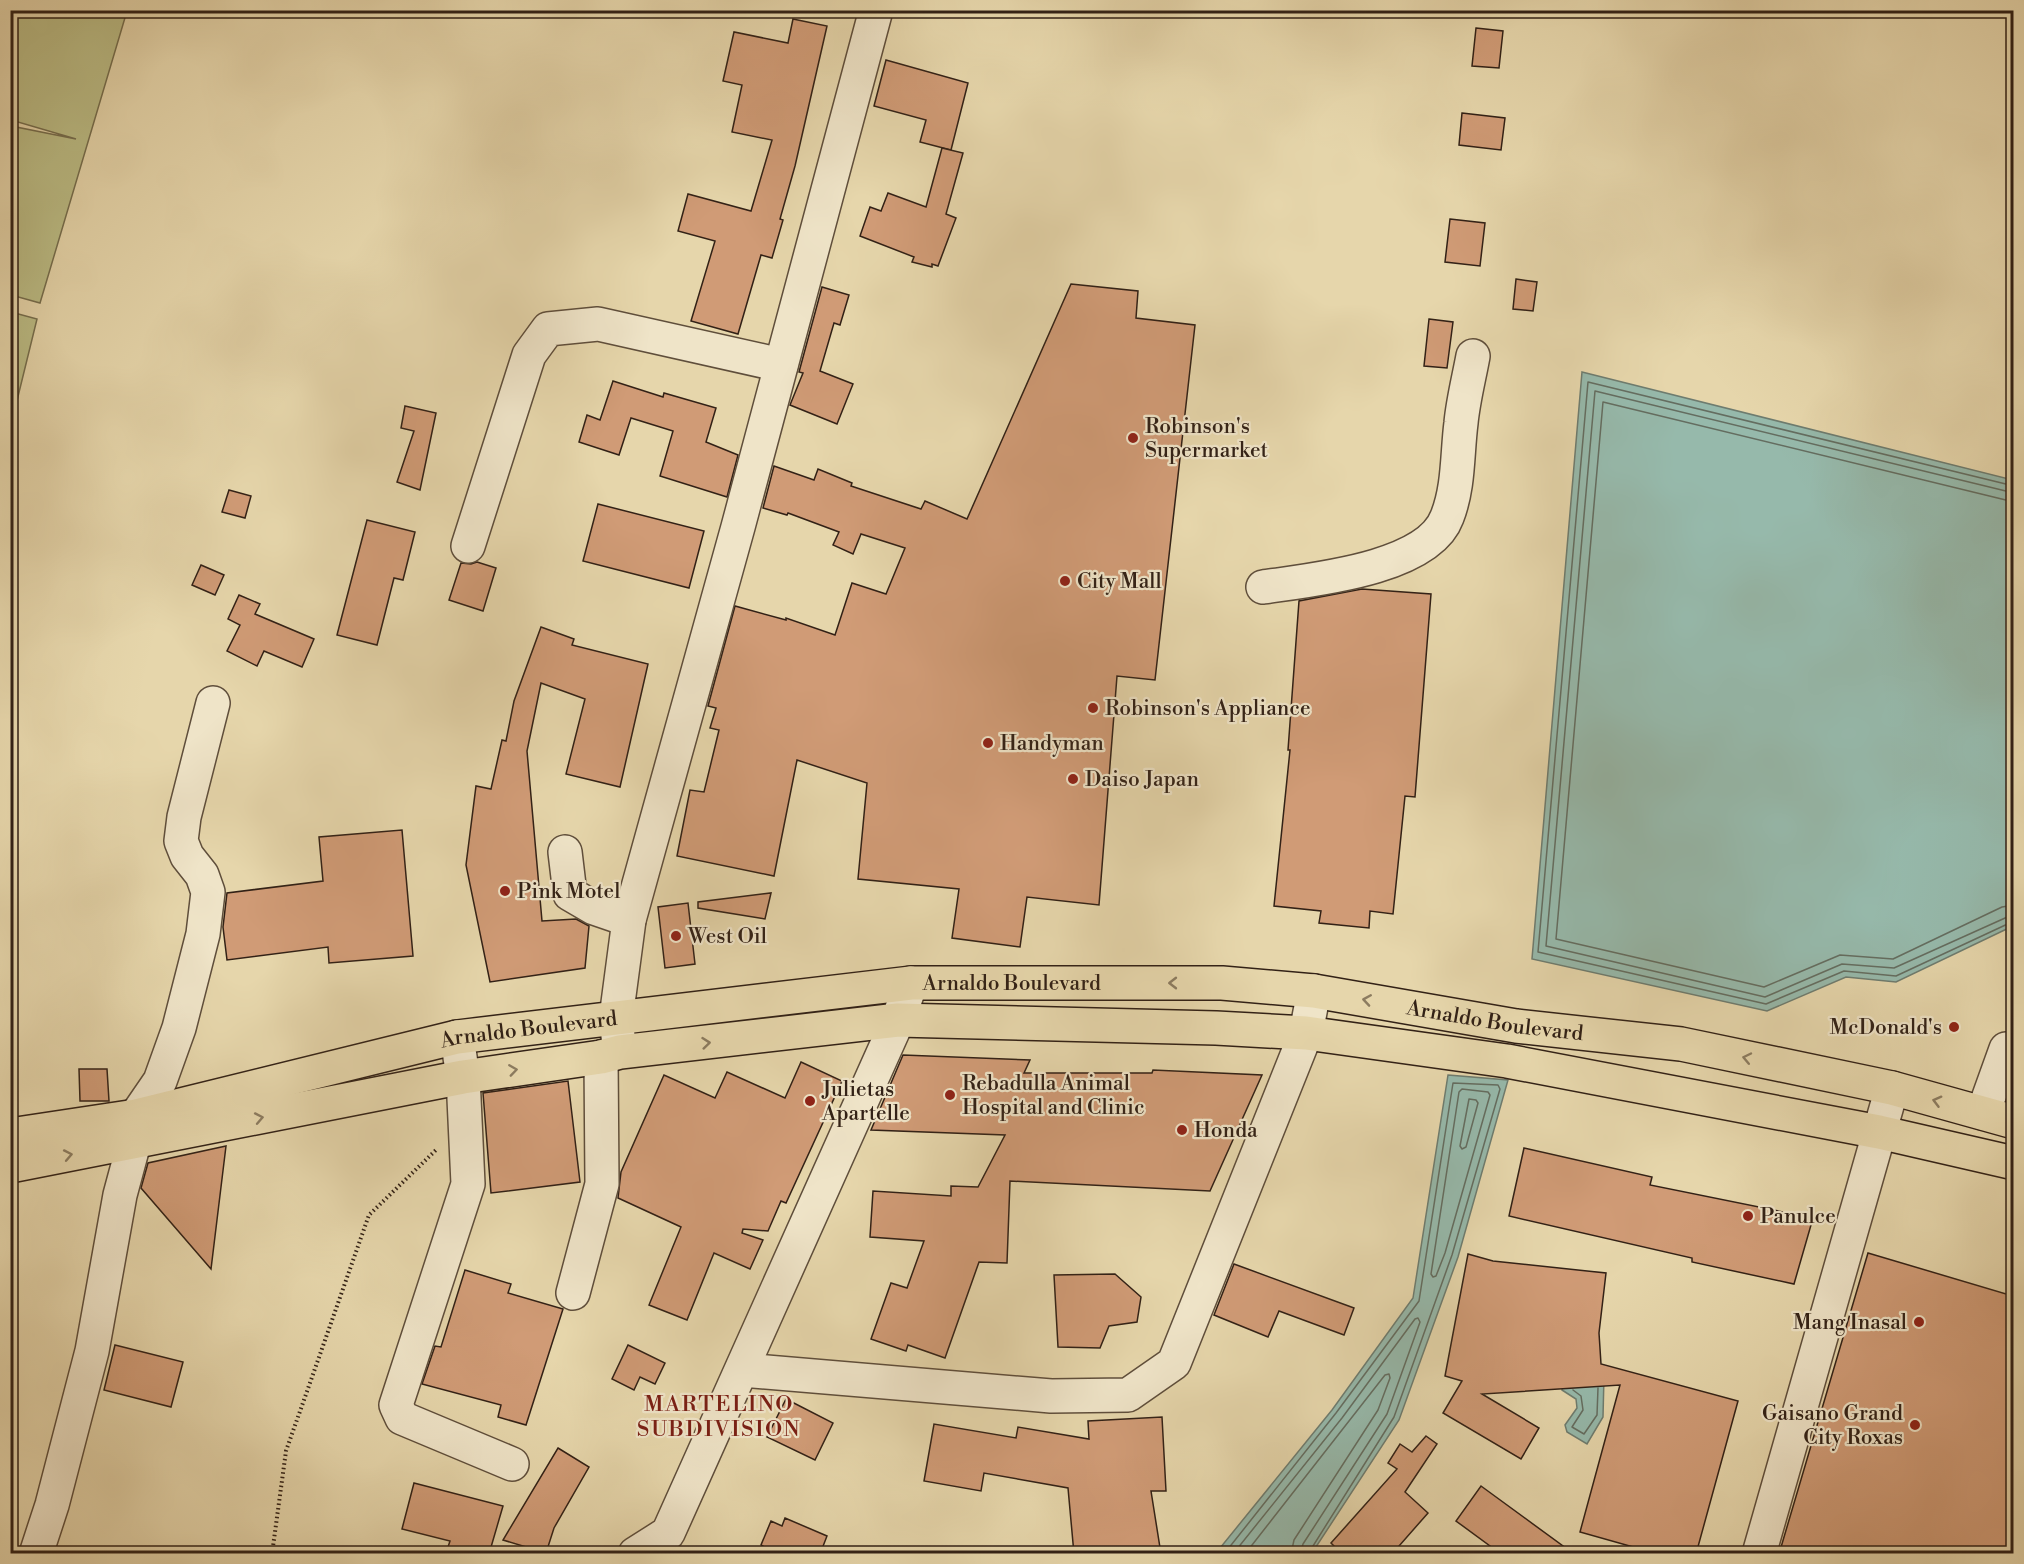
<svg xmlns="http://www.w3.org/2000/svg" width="2024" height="1564" viewBox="0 0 2024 1564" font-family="'Libre Bodoni',serif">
<rect width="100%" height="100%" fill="#e6d6ab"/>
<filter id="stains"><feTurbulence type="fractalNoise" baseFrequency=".00333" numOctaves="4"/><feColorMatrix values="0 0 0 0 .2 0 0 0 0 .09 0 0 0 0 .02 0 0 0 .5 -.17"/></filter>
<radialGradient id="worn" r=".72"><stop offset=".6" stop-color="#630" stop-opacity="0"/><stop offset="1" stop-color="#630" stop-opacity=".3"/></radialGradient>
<g fill="#bbbc85" stroke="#766e4e" stroke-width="1.5">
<polygon points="11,10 127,11 40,303 11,295 11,126 76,139 11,120"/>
<polygon points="11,312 37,319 11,425 10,312"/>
</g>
<g fill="#96b9ab" stroke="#6e7c6f" stroke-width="1.5">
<polygon points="1582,372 2013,480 2013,926 1896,982 1846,977 1767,1011 1532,959"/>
<polygon points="1448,1075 1508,1080 1458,1257 1399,1420 1312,1553 1216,1553 1332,1410 1413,1298"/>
<polygon points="1604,1376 1603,1417 1587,1444 1567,1432 1565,1425 1577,1408 1576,1399 1562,1390 1563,1380"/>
</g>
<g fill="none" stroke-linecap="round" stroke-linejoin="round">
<g stroke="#646d60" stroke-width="1.5">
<polyline points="2014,486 1588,382 1538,952 1766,1004 1844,971 1896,976 2014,921"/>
<polyline points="2014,493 1595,391 1546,946 1765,997 1842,964 1894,968 2014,914"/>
<polyline points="2014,502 1603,402 1556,939 1764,987 1840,955 1893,959 2002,907 2014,905"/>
<polygon points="1462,1089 1488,1092 1490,1095 1445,1253 1436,1276 1433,1277 1431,1274 1459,1092"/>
<polygon points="1469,1099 1476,1100 1478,1103 1466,1147 1462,1149 1460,1146"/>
<polyline points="1573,1390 1581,1396 1583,1410 1572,1427 1584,1434 1597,1415 1598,1388"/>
<polyline points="1224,1554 1336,1413 1419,1301 1453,1083 1498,1085 1500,1089 1452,1255 1394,1417 1308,1554"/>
<polyline points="1233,1554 1342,1418 1415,1319 1418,1318 1420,1322 1387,1414 1303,1544 1300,1554"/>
<polyline points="1245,1554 1385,1375 1389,1374 1390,1378 1378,1410 1294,1540 1291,1554"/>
</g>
</g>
<g fill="#d09b76" stroke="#322116" stroke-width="1.5">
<polygon points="793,19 827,26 795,166 780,219 783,220 772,258 761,255 738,334 691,321 715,241 678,231 688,194 751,211 772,140 732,132 742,85 723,81 734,32 788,43"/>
<polygon points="1476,28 1503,31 1499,68 1472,66"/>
<polygon points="886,60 968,83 951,150 920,142 926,120 874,106"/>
<polygon points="1462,113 1505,118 1501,150 1459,145"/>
<polygon points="942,148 963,153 946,214 956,218 938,266 932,264 932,267 912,262 914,257 860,236 870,207 881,211 888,193 926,207"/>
<polygon points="1450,219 1485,223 1480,266 1445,262"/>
<polygon points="1516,279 1537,282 1533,311 1513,309"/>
<polygon points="1071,284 1138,291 1136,318 1195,325 1155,680 1117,676 1099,905 1027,897 1020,947 952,938 959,889 858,879 867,783 797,760 774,876 677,856 690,790 704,792 719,730 710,728 716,708 708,706 735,606 786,620 786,618 835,635 852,583 886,594 905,548 861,534 853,554 833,545 839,532 788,513 787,515 763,508 774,466 814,480 818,469 852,483 851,486 921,509 925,501 967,519"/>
<polygon points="822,287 849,295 840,325 834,323 820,371 853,384 837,424 790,405 803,373 799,372"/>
<polygon points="1429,319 1453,322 1447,368 1424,366"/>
<polygon points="613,381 663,397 664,393 716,408 706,442 738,455 727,497 660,476 673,431 631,418 619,455 579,442 587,415 600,420"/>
<polygon points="405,406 436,413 420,490 397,482 414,431 401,428"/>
<polygon points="229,490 251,496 245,518 222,512"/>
<polygon points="598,504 704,531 689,588 583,561"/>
<polygon points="367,520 415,532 403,580 394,578 377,645 337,635"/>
<polygon points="477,562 496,568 483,611 449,600 461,563 471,564"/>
<polygon points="201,565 224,575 215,595 192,585"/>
<polygon points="1362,589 1431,594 1415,797 1405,796 1393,914 1370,911 1369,928 1319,923 1321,911 1274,906 1290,750 1288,750 1299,601"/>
<polygon points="239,595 260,604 255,614 314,639 302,667 264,651 257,666 227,651 240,625 228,619"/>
<polygon points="541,627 574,639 572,645 648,664 620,787 566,774 585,699 541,683 527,751 542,921 576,919 589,926 585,968 490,982 466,865 476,786 491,789 502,740 506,741 514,701"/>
<polygon points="402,830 413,956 329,963 328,947 227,960 223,927 227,893 323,881 319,837"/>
<polygon points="771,893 765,919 698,908 698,902"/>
<polygon points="688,903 695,964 665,968 658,907"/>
<polygon points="903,1055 1030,1060 1024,1073 1152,1073 1153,1070 1262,1075 1210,1191 1010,1181 1007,1263 979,1262 945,1358 908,1345 906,1351 871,1339 891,1283 907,1288 924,1241 870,1237 873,1191 951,1196 951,1186 978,1187 1005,1135 871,1130"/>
<polygon points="801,1062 842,1081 786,1203 781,1201 768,1231 743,1229 742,1233 763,1240 750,1269 714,1253 687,1320 649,1305 681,1227 618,1198 621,1172 664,1075 715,1098 727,1072 785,1098"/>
<polygon points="79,1069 107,1069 109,1101 80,1101"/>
<polygon points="568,1081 580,1182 491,1193 483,1093"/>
<polygon points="226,1146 211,1269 141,1188 148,1163"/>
<polygon points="1524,1148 1652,1177 1650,1185 1813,1218 1794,1284 1692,1262 1692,1258 1509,1216"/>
<polygon points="1868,1253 2013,1296 2013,1554 1779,1554"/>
<polygon points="1468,1254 1493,1261 1606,1273 1599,1333 1601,1364 1738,1401 1696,1554 1658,1554 1580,1532 1620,1385 1482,1394 1539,1428 1521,1459 1443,1413 1462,1381 1445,1376"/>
<polygon points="1234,1264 1354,1308 1344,1335 1279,1311 1268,1337 1214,1315"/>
<polygon points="465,1270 511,1284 508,1293 563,1309 526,1425 498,1417 501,1405 422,1384 435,1346 441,1347"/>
<polygon points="1115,1274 1141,1297 1137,1322 1109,1326 1100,1348 1058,1347 1054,1275"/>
<polygon points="115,1345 183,1362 171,1407 104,1390"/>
<polygon points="628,1345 665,1363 655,1384 640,1377 634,1390 612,1379"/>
<polygon points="786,1399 833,1423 815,1460 767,1437"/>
<polygon points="1162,1417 1166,1491 1151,1491 1161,1554 1074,1554 1068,1488 984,1473 981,1491 924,1481 934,1424 1016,1438 1018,1427 1089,1439 1088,1421"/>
<polygon points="1426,1436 1437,1444 1405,1492 1428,1513 1392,1554 1342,1554 1331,1543 1397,1469 1388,1463 1400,1444 1412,1452"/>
<polygon points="558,1448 589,1467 554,1528 546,1553 503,1540"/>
<polygon points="414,1483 503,1506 489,1554 471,1554 448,1547 450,1541 402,1529"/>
<polygon points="1481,1486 1574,1554 1501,1554 1456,1521"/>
<polygon points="785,1518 827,1536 820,1554 778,1554 761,1545 771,1521 782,1526"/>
</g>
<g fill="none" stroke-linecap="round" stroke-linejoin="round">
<g stroke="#5f4e3b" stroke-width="36">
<g id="minor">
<polyline points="468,546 529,355 548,329 598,324 781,365"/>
<path d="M1263 587C1311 580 1428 569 1447 517 1459 487 1457 454 1461 423 1463 401 1469 378 1473 356"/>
<polyline points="565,852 570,894 594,908 629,920"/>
<polyline points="457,1037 463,1077 468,1184 396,1405 402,1418 512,1464"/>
<polyline points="619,1045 616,1018 629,920 738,527 876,10"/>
<polyline points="1983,1113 2006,1049"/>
<polyline points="573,1293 602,1184 601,1057"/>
<polyline points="742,1370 1051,1396 1128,1395 1174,1363 1306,1033 1314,991"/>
<polyline points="36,1554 52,1505 92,1351 120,1195 134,1143 136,1116 160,1081 179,1028 203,934 208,892 202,875 187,856 181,841 184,817 213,703"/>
<polyline points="635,1554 668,1533 898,1020 911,983"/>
<polyline points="1759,1554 1892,1088"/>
</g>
</g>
<g stroke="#322116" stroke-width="36">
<g id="highway">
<path id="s1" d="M10 1135 136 1116 457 1037 911 983H1222L1314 991 1516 1026 1681 1044 1892 1088 2014 1122"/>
<polyline points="10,1166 463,1077 601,1057 620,1052 898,1020 1216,1028 1306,1033 1507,1061 1879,1132 2014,1163"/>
</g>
</g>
<polyline stroke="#322116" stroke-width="4" stroke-dasharray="1.5 3" stroke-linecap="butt" points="272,1554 286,1451 369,1215 437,1149"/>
<use href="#minor" stroke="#efe4c8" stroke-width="33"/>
<use href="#highway" stroke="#e6d6ab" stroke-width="33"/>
</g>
<defs><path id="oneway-chevron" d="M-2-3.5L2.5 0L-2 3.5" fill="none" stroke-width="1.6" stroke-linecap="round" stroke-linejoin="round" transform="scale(1.5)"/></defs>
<g stroke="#8c7c60">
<use href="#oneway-chevron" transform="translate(1173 983) rotate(-180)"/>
<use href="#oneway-chevron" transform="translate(1367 1000) rotate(-171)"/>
<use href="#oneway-chevron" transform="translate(706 1043) rotate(-6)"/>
<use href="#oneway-chevron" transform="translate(1747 1058) rotate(-168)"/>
<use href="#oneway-chevron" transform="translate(513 1070) rotate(-8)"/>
<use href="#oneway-chevron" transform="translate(1937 1101) rotate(-165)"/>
<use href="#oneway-chevron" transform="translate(259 1118) rotate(-11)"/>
<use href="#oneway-chevron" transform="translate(68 1155) rotate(-11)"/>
</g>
<g fill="#8f2418" stroke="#efe4c8" stroke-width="2">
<circle cx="1133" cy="438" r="6"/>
<circle cx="1065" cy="581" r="6"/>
<circle cx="1093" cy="708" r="6"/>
<circle cx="988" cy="743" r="6"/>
<circle cx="1073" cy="779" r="6"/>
<circle cx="505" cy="891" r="6"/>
<circle cx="676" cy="936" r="6"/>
<circle cx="1954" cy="1027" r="6"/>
<circle cx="950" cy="1095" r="6"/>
<circle cx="810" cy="1101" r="6"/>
<circle cx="1182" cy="1130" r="6"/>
<circle cx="1748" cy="1216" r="6"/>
<circle cx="1919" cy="1322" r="6"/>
<circle cx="1915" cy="1425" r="6"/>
</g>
<g text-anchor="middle" stroke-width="4.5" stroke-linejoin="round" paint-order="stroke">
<g font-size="21" fill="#322116" stroke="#efe4c8" text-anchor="start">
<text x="1145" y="433">Robinson's<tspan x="1145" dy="24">Supermarket</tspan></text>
<text x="1077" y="588">City Mall</text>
<text x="1105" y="715">Robinson's Appliance</text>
<text x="1000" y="750">Handyman</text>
<text x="1085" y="786">Daiso Japan</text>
<text x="517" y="898">Pink Motel</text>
<text x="688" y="943">West Oil</text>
<text x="1942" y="1034" text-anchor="end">McDonald's</text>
<text x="962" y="1090">Rebadulla Animal<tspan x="962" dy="24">Hospital and Clinic</tspan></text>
<text x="822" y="1096">Julietas<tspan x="822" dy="24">Apartelle</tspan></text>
<text x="1194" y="1137">Honda</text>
<text x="1760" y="1223">Panulce</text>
<text x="1907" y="1329" text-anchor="end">Mang Inasal</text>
<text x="1903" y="1420" text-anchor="end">Gaisano Grand<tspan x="1903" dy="24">City Roxas</tspan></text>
</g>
<g font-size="21" fill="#322116" stroke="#efe4c8">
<text dy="7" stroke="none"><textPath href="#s1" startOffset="1016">Arnaldo Boulevard</textPath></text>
<text dy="7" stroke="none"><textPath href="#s1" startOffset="1502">Arnaldo Boulevard</textPath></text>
<text dy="7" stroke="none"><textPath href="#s1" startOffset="530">Arnaldo Boulevard</textPath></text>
</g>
<g font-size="22" letter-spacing="1.5" fill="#7a1f14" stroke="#efe4c8">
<text x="719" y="1411">MARTELINO<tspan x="719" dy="25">SUBDIVISION</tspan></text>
</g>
</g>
<rect width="2024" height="1564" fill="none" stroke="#e6d6ab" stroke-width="36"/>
<rect x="12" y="12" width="2000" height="1540" fill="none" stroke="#322116" stroke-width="3"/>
<rect x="18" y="18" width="1988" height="1528" fill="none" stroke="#322116" stroke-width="1.5"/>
<rect width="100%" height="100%" filter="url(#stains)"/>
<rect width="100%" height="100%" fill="url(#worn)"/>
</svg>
